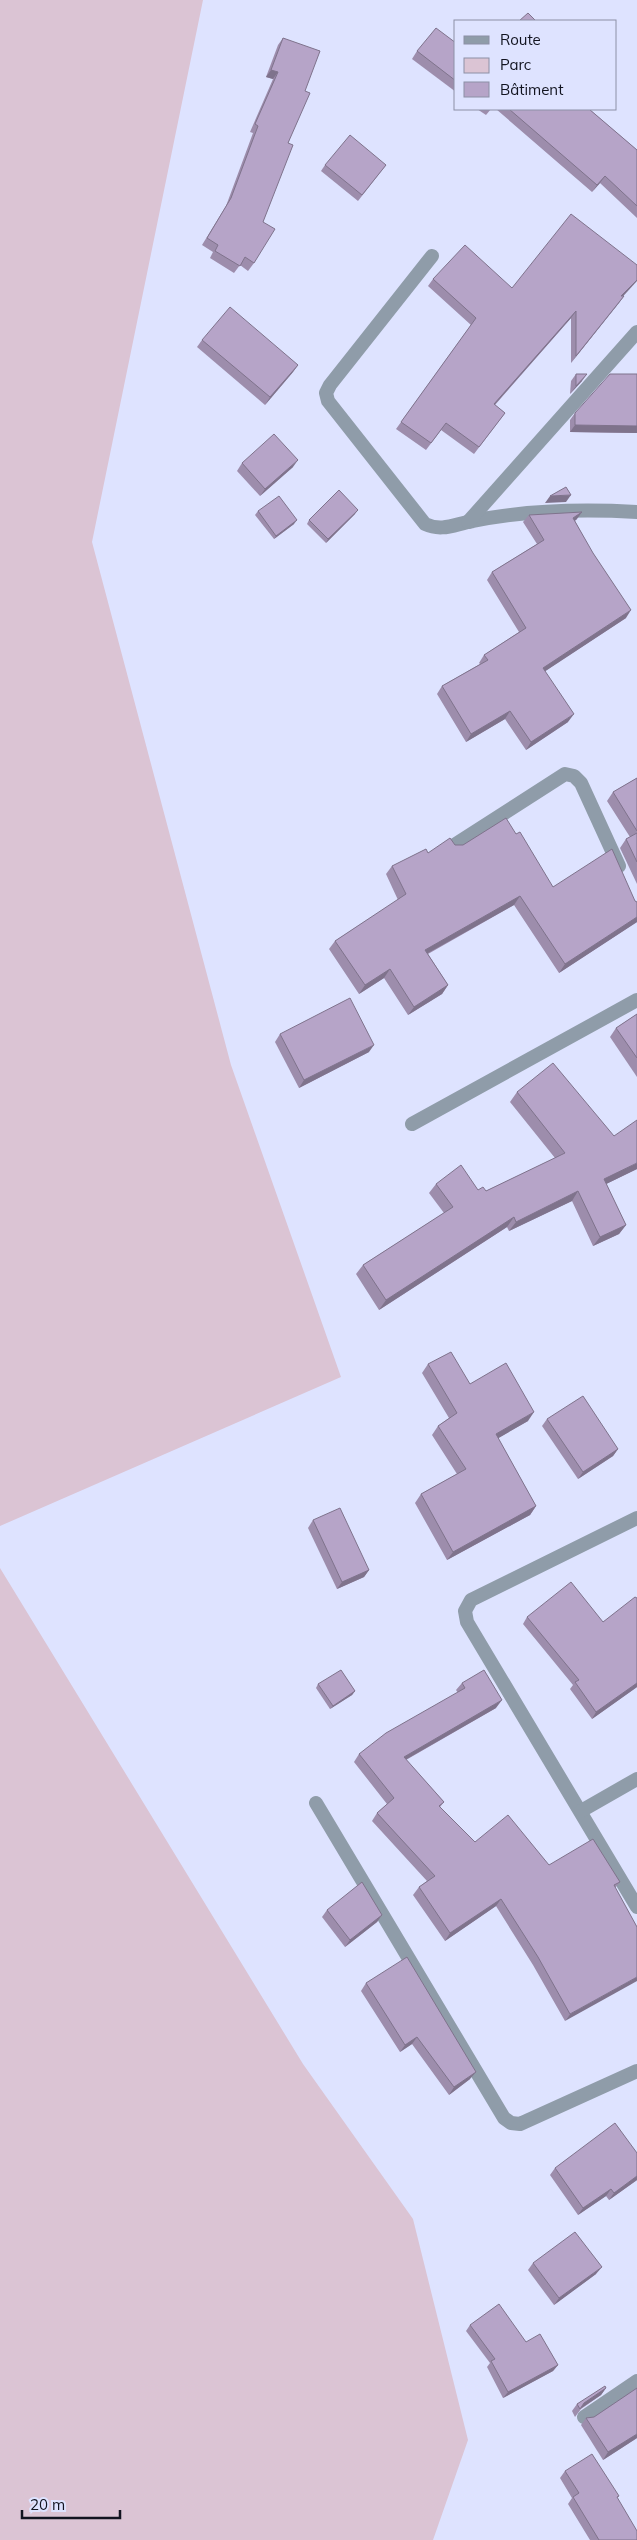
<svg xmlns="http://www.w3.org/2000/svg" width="637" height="2540" viewBox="0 0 637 2540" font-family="Mulish,sans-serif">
<rect width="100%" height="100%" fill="#dee3ff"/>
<g fill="#dbc4d4">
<polygon points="0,0 203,0 92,542 231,1065 341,1377 0,1526"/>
<polygon points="0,1568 303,2064 413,2219 468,2440 433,2540 0,2540"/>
</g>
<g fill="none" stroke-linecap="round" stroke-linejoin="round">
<g stroke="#8f9ca9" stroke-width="14">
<path d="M432 256 330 385 326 393 328 401 425 524C442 532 455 524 473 521 526 510 583 509 637 512"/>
<polyline points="468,522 637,332"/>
<polyline points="453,846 565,774 574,776 581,783 619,866"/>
<polyline points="412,1124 637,1000"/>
<polyline points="637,1518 471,1600 465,1611 467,1622 637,1907"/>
<polyline points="316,1803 504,2118 511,2123 520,2124 637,2071"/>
<polyline points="581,1811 637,1779"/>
<polyline points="584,2417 637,2381"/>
</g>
</g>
<g fill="#9d8dac">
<polygon points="283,38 305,91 263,222 254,263 248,271 240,265 234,273 210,258 213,252 202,245 226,206 253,133 250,132 273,79 266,77 278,45"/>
<polygon points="456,43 456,92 412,59 417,51"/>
<polygon points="477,109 491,109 486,115"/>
<polygon points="496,109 589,109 637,150 637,218 600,183 592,192"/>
<polygon points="325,165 386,165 358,201 321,171"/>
<polygon points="433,279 512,288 624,296 571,363 571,318 495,405 505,413 474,454 441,430 426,450 396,429 471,325 428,286"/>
<polygon points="202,340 298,365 293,372 265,405 197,347"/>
<polygon points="576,374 582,381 570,394 571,381"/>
<polygon points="637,374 637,433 570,432 570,420 575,413"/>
<polygon points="242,463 293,467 260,496 237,471"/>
<polygon points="258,511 294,524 274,539 255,515"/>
<polygon points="355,514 326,543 307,524 309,520"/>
<polygon points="529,515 577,519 575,521 626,618 545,671 568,722 526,750 505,719 466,742 437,694 442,686 480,664 479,663 484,655 519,632 487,580 492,572 537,544 523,522"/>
<polygon points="637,778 637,884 620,848 626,839 630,837 607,801 613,792"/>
<polygon points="455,845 553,887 635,901 637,902 637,922 559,973 514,905 428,954 448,985 442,994 408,1015 384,978 359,994 329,949 335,941 398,900 386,874 392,866 428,853"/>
<polygon points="637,1014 637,1077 610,1037 616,1028"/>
<polygon points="280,1034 369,1052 299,1088 275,1042"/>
<polygon points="517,1092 637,1169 606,1184 626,1225 619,1234 593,1246 572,1201 509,1231 507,1227 379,1310 356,1274 363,1265 444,1213 429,1193 436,1184 486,1191 555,1158 510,1102"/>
<polygon points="428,1364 470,1384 528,1421 498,1438 536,1506 530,1515 447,1560 415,1503 421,1494 457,1474 432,1435 438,1426 449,1418 422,1373"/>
<polygon points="547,1419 618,1449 613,1456 578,1479 542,1426"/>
<polygon points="313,1520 369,1570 364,1577 337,1589 308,1528"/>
<polygon points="637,1598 637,1687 592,1719 570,1689 573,1685 523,1624 527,1617 603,1622"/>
<polygon points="462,1683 496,1708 406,1760 444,1802 440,1807 475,1842 549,1865 620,1882 615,1888 637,1927 565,2021 533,1965 496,1906 445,1941 413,1895 419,1887 427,1881 372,1821 377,1813 387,1804 354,1762 359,1754 458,1693 456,1690"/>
<polygon points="318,1684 355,1691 352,1695 330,1709 316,1688"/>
<polygon points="327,1910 382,1915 377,1922 345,1947 322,1917"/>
<polygon points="366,1983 470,2079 449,2095 412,2044 400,2052 361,1991"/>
<polygon points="637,2153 637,2180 609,2200 606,2196 578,2215 550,2175 555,2168"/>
<polygon points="533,2263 596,2274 554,2305 528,2270"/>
<polygon points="470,2325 526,2342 558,2365 553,2371 503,2398 487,2367 490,2363 466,2331"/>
<polygon points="606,2388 601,2395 581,2409 575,2417 572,2411 577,2404"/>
<polygon points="594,2417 637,2438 603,2460 581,2425 586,2418"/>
<polygon points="565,2471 619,2496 617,2498 637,2540 590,2540 568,2504 572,2498 560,2478"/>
</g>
<g fill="#7f738c">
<polygon points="271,70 278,72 273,79 266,77"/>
<polygon points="605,176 600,183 592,192 597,185"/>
<polygon points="637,280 637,281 617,303 621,296"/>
<polygon points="624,296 619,303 571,363 576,356"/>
<polygon points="576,311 571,318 489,411 494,404"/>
<polygon points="298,365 293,372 265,405 270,397"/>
<polygon points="587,374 582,381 570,394 576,386"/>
<polygon points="575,425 637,426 637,433 570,432"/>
<polygon points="298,460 293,467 260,496 265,489"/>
<polygon points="571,495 566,502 545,503 550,496"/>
<polygon points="358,510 355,514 326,543 328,539"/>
<polygon points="582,512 577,519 568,525 573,518"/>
<polygon points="297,520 294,524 274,539 276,536"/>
<polygon points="631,610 626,618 538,676 543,668"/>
<polygon points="510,711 505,719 466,742 471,734"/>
<polygon points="574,714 568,722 526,750 531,742"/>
<polygon points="520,896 514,905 419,958 425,950"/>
<polygon points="637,917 637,922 559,973 565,964"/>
<polygon points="390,969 384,978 359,994 365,985"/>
<polygon points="448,985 442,994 408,1015 414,1007"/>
<polygon points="374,1045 369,1052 299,1088 304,1080"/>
<polygon points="637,1163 637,1169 598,1188 604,1179"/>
<polygon points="578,1191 572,1201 509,1231 516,1222"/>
<polygon points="514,1217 507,1227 379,1310 386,1300"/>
<polygon points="626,1225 619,1234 593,1246 600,1237"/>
<polygon points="534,1412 528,1421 490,1443 496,1434"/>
<polygon points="618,1449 613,1456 578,1479 583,1472"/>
<polygon points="536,1506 530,1515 447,1560 453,1552"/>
<polygon points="369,1570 364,1577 337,1589 342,1582"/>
<polygon points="637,1683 637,1687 592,1719 596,1712"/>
<polygon points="355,1691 352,1695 330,1709 333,1706"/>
<polygon points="502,1700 496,1708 398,1764 404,1757"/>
<polygon points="501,1899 496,1906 445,1941 450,1933"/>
<polygon points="382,1915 377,1922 345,1947 350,1940"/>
<polygon points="637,1977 637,1981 565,2021 570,2014"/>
<polygon points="417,2037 412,2044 400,2052 405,2045"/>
<polygon points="476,2072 470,2079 449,2095 454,2087"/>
<polygon points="637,2176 637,2180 609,2200 614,2193"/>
<polygon points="611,2189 606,2196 578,2215 583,2208"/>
<polygon points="602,2267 596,2274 554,2305 559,2298"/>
<polygon points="558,2365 553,2371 503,2398 508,2392"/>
<polygon points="606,2388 601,2395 580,2409 584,2403"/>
<polygon points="637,2434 637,2438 603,2460 608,2452"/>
</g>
<g fill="#b6a4c8" stroke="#7f738c">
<polygon points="528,13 536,21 519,21"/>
<polygon points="436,28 456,43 456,81 417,51"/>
<polygon points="283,38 320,51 305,91 310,93 288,143 293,145 263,222 275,229 254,263 245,257 240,266 215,251 218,245 207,238 231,198 258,126 255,124 278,72 271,70"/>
<polygon points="509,109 589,109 637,150 637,206 605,176 597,185"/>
<polygon points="350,135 386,165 362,195 325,165"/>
<polygon points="571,214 637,265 637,280 621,296 624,296 576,356 576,311 494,404 505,413 479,447 446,423 431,443 401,422 476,318 433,279 465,245 512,288"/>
<polygon points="230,307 298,365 270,397 202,340"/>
<polygon points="576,374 587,374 576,386"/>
<polygon points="610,374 637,374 637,426 575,425 575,413"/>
<polygon points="274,434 298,460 265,489 242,463"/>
<polygon points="566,487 571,495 550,496"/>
<polygon points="339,490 358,510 328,539 309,520"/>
<polygon points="279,496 297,520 276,536 258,511"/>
<polygon points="582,512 573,518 593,553 631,610 543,668 574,714 531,742 510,711 471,734 442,686 488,660 484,655 526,628 492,572 544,540 529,515"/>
<polygon points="637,778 637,831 613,792"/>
<polygon points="506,818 516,834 520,832 553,887 612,849 635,901 637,902 637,917 565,964 520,896 425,950 448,985 414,1007 390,969 365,985 335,941 406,894 392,866 426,849 428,853 450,838 455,845 463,845"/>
<polygon points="637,833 637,862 626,839"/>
<polygon points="350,998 374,1045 304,1080 280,1034"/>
<polygon points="637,1014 637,1058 616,1028"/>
<polygon points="553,1063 614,1136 637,1120 637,1163 604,1179 626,1225 600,1237 578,1191 516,1222 514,1217 386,1300 363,1265 453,1207 436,1184 461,1165 478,1190 483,1187 486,1191 565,1153 517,1092"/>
<polygon points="451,1352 470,1384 506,1363 534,1412 496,1434 536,1506 453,1552 421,1494 466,1469 438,1426 457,1413 428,1364"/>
<polygon points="583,1396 618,1449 583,1472 547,1419"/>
<polygon points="340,1508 369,1570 342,1582 313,1520"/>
<polygon points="571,1582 603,1622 635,1597 637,1598 637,1683 596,1712 575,1682 579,1680 527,1617"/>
<polygon points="341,1670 355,1691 333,1706 318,1684"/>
<polygon points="484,1670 502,1700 404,1757 444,1802 439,1806 475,1842 508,1815 549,1865 593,1839 620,1882 614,1885 637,1927 637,1977 570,2014 538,1957 501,1899 450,1933 419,1887 435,1876 377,1813 394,1798 359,1754 386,1733 465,1688 462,1683"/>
<polygon points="362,1882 382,1915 350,1940 327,1910"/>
<polygon points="407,1957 476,2072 454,2087 417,2037 405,2045 366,1983"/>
<polygon points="615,2123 637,2153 637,2176 614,2193 611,2189 583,2208 555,2168"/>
<polygon points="575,2232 602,2267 559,2298 533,2263"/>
<polygon points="499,2304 526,2342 540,2334 558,2365 508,2392 491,2361 495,2359 470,2325"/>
<polygon points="605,2386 606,2388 584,2403 580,2409 577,2404"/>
<polygon points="637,2388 637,2434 608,2452 586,2418 594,2417"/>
<polygon points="592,2454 619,2496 617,2497 637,2531 637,2540 599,2540 573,2497 579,2493 565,2471"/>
</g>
<rect x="454" y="20" width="162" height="90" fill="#dee3ff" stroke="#8c90a6"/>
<rect x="464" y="36" width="25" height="8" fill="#8f9ca9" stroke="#8c90a6"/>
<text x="500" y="45" font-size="15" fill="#121420">Route</text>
<rect x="464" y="58" width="25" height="15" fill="#dbc4d4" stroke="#8c90a6"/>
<text x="500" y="70" font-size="15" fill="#121420">Parc</text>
<rect x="464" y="82" width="25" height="15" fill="#b6a4c8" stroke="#8c90a6"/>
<text x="500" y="95" font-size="15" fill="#121420">Bâtiment</text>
<path d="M22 2510v8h98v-8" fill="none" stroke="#121420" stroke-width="2.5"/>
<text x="30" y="2510" font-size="15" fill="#121420" stroke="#dee3ff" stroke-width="4" paint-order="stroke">20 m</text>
</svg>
